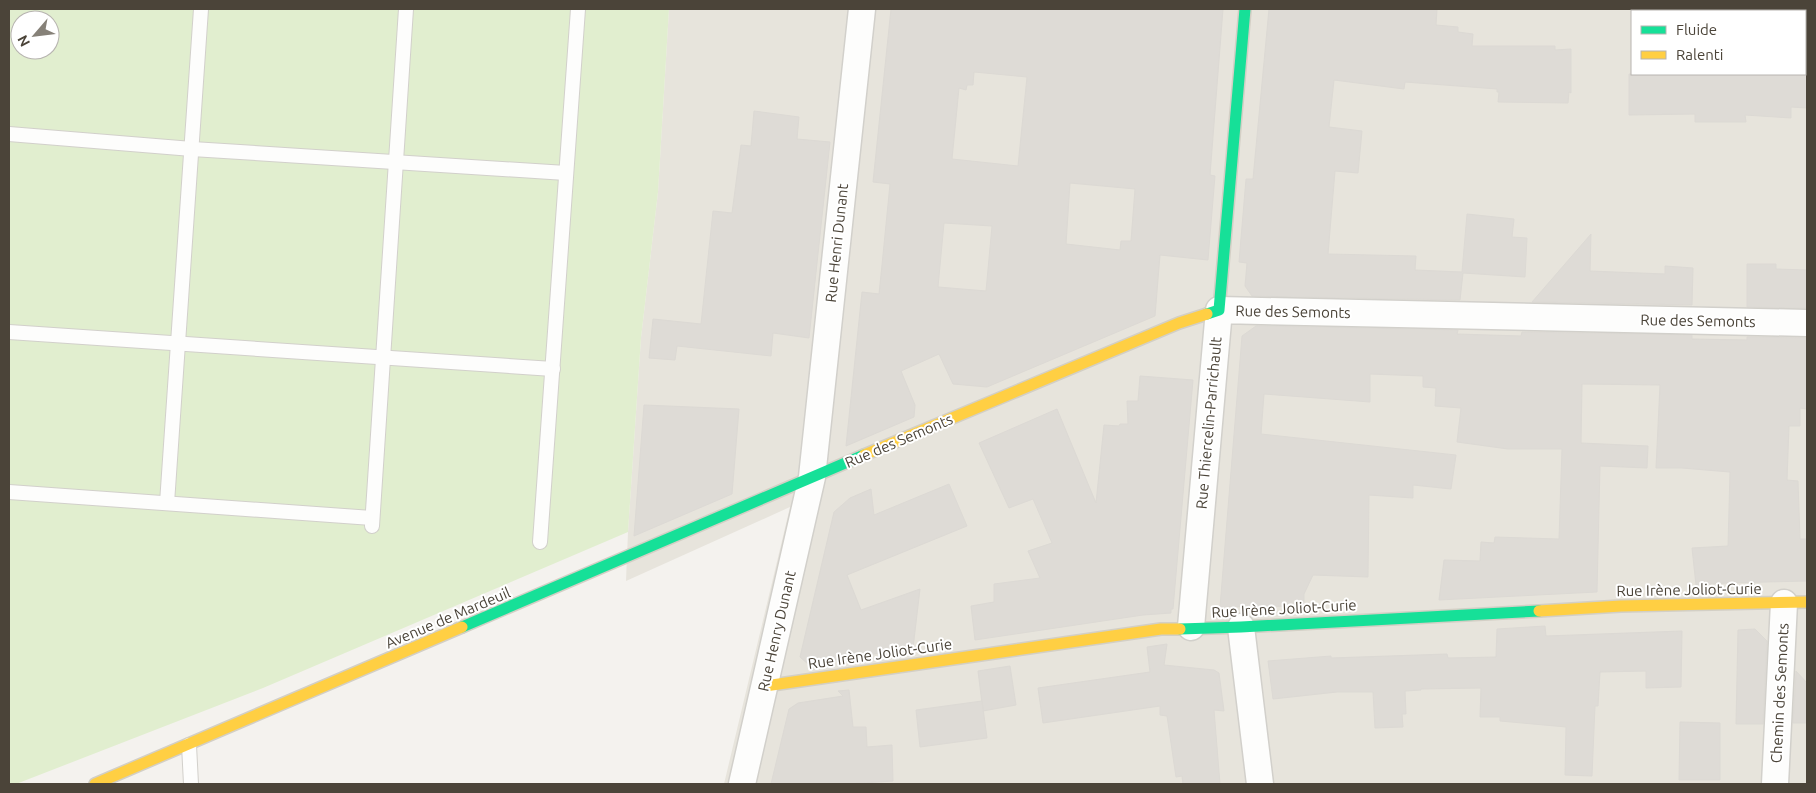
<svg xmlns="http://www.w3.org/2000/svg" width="1816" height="793" viewBox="0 0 1816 793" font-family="Ubuntu,sans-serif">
<rect width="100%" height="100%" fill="#f4f2ee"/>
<path fill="#e7e4dc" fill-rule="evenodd" d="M669 9H1807V784H724L790 507 626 581 628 532 641 338 658 192ZM1632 11H1805V74H1632Z"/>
<path fill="#e1eecf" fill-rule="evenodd" d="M9 9H669L658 192 641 338 628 532 263 688 16 784H9ZM20 20H50V50H20Z"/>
<g fill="#dedbd6" stroke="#dcd9d4" fill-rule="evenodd">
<path d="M891 9H1223L1210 175 1215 176 1208 260 1160 255 1155 316 987 387 953 384 939 354 901 371 915 405 914 417 846 446 862 292 879 294 882 265 890 184 873 182ZM974 72 1027 77 1018 166 952 159 959 88 966 90 967 85H973ZM1070 183 1135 189 1131 241H1121L1120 250 1066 244ZM944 223 992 226 986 291 938 287Z"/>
<polygon points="1269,9 1437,9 1436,25 1458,27 1458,32 1473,34 1472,46 1555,46 1555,50 1571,49 1571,93 1569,92 1568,103 1498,102 1499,92 1497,92 1497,89 1405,82 1404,89 1334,80 1329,127 1362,131 1358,173 1335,171 1328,254 1416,256 1415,270 1462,272 1467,214 1514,219 1512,237 1527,238 1525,277 1463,273 1460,300 1252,296 1245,286 1247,263 1239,262 1246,179 1253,179"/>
<polygon points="1629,74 1807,74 1807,108 1791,107 1791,118 1745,115 1746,122 1695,122 1695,114 1629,115"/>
<polygon points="754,111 799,117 797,139 830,142 809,338 773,333 771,356 677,346 675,360 649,358 653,319 701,324 713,211 732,213 741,145 751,146"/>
<polygon points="1591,234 1590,271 1665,274 1665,266 1693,268 1692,305 1532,302"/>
<polygon points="1747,264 1776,264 1776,269 1807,270 1807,308 1747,307"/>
<polygon points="1256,326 1458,330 1457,334 1521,336 1522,332 1692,335 1692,339 1747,340 1747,337 1807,338 1807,409 1800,408 1800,426 1789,426 1787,480 1798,481 1800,539 1807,539 1807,581 1727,583 1696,585 1692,548 1728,546 1730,472 1682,468 1656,468 1660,385 1582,384 1581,443 1648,446 1647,468 1600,466 1597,592 1439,600 1444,560 1480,561 1481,542 1494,543 1495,537 1559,539 1562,449 1508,449 1457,442 1461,408 1435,406 1436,388 1423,387 1423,376 1370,374 1370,402 1264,394 1261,434 1456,455 1451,489 1413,485 1413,498 1369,495 1368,577 1313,575 1304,594 1304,606 1220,607 1242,336"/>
<polygon points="1140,376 1193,380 1173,609 1171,609 1171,613 1143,615 975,640 971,606 994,602 994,584 1040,578 1028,551 1052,543 1033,499 1009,508 979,443 1057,409 1096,503 1104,425 1119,426 1120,424 1128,424 1127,401 1138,401"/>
<polygon points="644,405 739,409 732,494 634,536"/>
<polygon points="949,484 967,526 847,575 861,610 920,589 913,648 808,664 800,657 834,512 850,498 871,489 874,515"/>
<polygon points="1545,626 1546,636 1682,631 1681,687 1646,688 1646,671 1600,672 1598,706 1595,706 1592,776 1565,775 1566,727 1500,721 1500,717 1480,717 1481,688 1421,689 1421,690 1405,691 1406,714 1402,714 1403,727 1375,728 1373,692 1337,692 1273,699 1268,661 1331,656 1331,658 1447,654 1448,658 1496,657 1497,629"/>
<polygon points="1755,629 1767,641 1763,724 1736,724 1738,630"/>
<polygon points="1167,644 1164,665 1214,670 1219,673 1224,711 1214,710 1220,784 1183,784 1182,776 1176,777 1167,716 1160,715 1160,706 1043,723 1038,688 1150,672 1147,647"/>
<polygon points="1010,666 1016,705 983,711 978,671"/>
<polygon points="1796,671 1807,683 1807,723 1793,723"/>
<polygon points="849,690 853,727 866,727 867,747 892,745 893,781 849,784 771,784 789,709 798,703 843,696 838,691"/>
<polygon points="982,701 987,738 920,747 916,710"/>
<polygon points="1680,722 1720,723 1720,780 1679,780"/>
</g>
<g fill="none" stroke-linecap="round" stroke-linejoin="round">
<g stroke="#d2d0cb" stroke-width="16">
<g id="lane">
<polyline points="9,134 192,149 566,173"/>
<polyline points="9,332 553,369"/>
<polyline points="9,492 372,518"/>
<polyline points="167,503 201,9"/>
<polyline points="372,526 406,9"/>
<polyline points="540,542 578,9"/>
<polyline points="189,745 191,784"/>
</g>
</g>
<g stroke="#d2d0cb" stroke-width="29">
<g id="street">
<polyline points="1191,627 1219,310 1807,323"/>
<polyline points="1241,627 1260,784"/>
<polyline points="742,784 812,477 862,9"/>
<polyline points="1775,784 1784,603"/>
</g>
</g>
<g stroke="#d3cfc5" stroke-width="14">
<g id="fast">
<polyline points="1207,314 1219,310 1245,9"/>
<polyline points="462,627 864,455"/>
<polyline points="1180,629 1241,627 1539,611"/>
</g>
</g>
<g stroke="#d3cfc5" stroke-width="14">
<g id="slow">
<polyline points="864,455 1179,323 1207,314"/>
<polyline points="1539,611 1621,606 1807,602"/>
<polyline points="765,686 1161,629 1180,629"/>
<polyline points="95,784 462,627"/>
</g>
</g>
<use href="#lane" stroke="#fdfdfc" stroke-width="14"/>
<use href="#street" stroke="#fdfdfc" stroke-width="26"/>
<use href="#fast" stroke="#16e098" stroke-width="11"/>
<use href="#slow" stroke="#ffcf43" stroke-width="11"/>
</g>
<g text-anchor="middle" stroke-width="4" stroke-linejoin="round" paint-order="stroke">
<g font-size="15" fill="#4b4439" stroke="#fff">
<text transform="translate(837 243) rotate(-84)" y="5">Rue Henri Dunant</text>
<text transform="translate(1293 312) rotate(1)" y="5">Rue des Semonts</text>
<text transform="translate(1698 321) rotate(1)" y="5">Rue des Semonts</text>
<text transform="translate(1209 423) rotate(-85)" y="5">Rue Thiercelin-Parrichault</text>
<text transform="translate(899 441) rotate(-23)" y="5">Rue des Semonts</text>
<text transform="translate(1689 590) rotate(-1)" y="5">Rue Irène Joliot-Curie</text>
<text transform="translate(1284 609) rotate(-3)" y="5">Rue Irène Joliot-Curie</text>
<text transform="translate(448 618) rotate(-23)" y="5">Avenue de Mardeuil</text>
<text transform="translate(777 631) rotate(-77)" y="5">Rue Henry Dunant</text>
<text transform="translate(880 654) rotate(-8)" y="5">Rue Irène Joliot-Curie</text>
<text transform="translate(1780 693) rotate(-87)" y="5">Chemin des Semonts</text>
</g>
</g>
<rect width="1816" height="793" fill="none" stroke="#4b4439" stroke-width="20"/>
<rect x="1631" y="10" width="175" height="65" fill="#ffffff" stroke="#b7b4b0"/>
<rect x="1641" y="26" width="25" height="8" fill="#16e098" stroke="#b7b4b0"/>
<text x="1676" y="35" font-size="15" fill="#4b4439">Fluide</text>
<rect x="1641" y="51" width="25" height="8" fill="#ffcf43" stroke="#b7b4b0"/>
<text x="1676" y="60" font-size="15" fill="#4b4439">Ralenti</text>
<g transform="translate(35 35) rotate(242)"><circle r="24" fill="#ffffff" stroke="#b7b4b0"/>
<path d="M0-4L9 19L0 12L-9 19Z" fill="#868178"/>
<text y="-8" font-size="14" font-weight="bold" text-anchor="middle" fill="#4b4439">N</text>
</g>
</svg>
